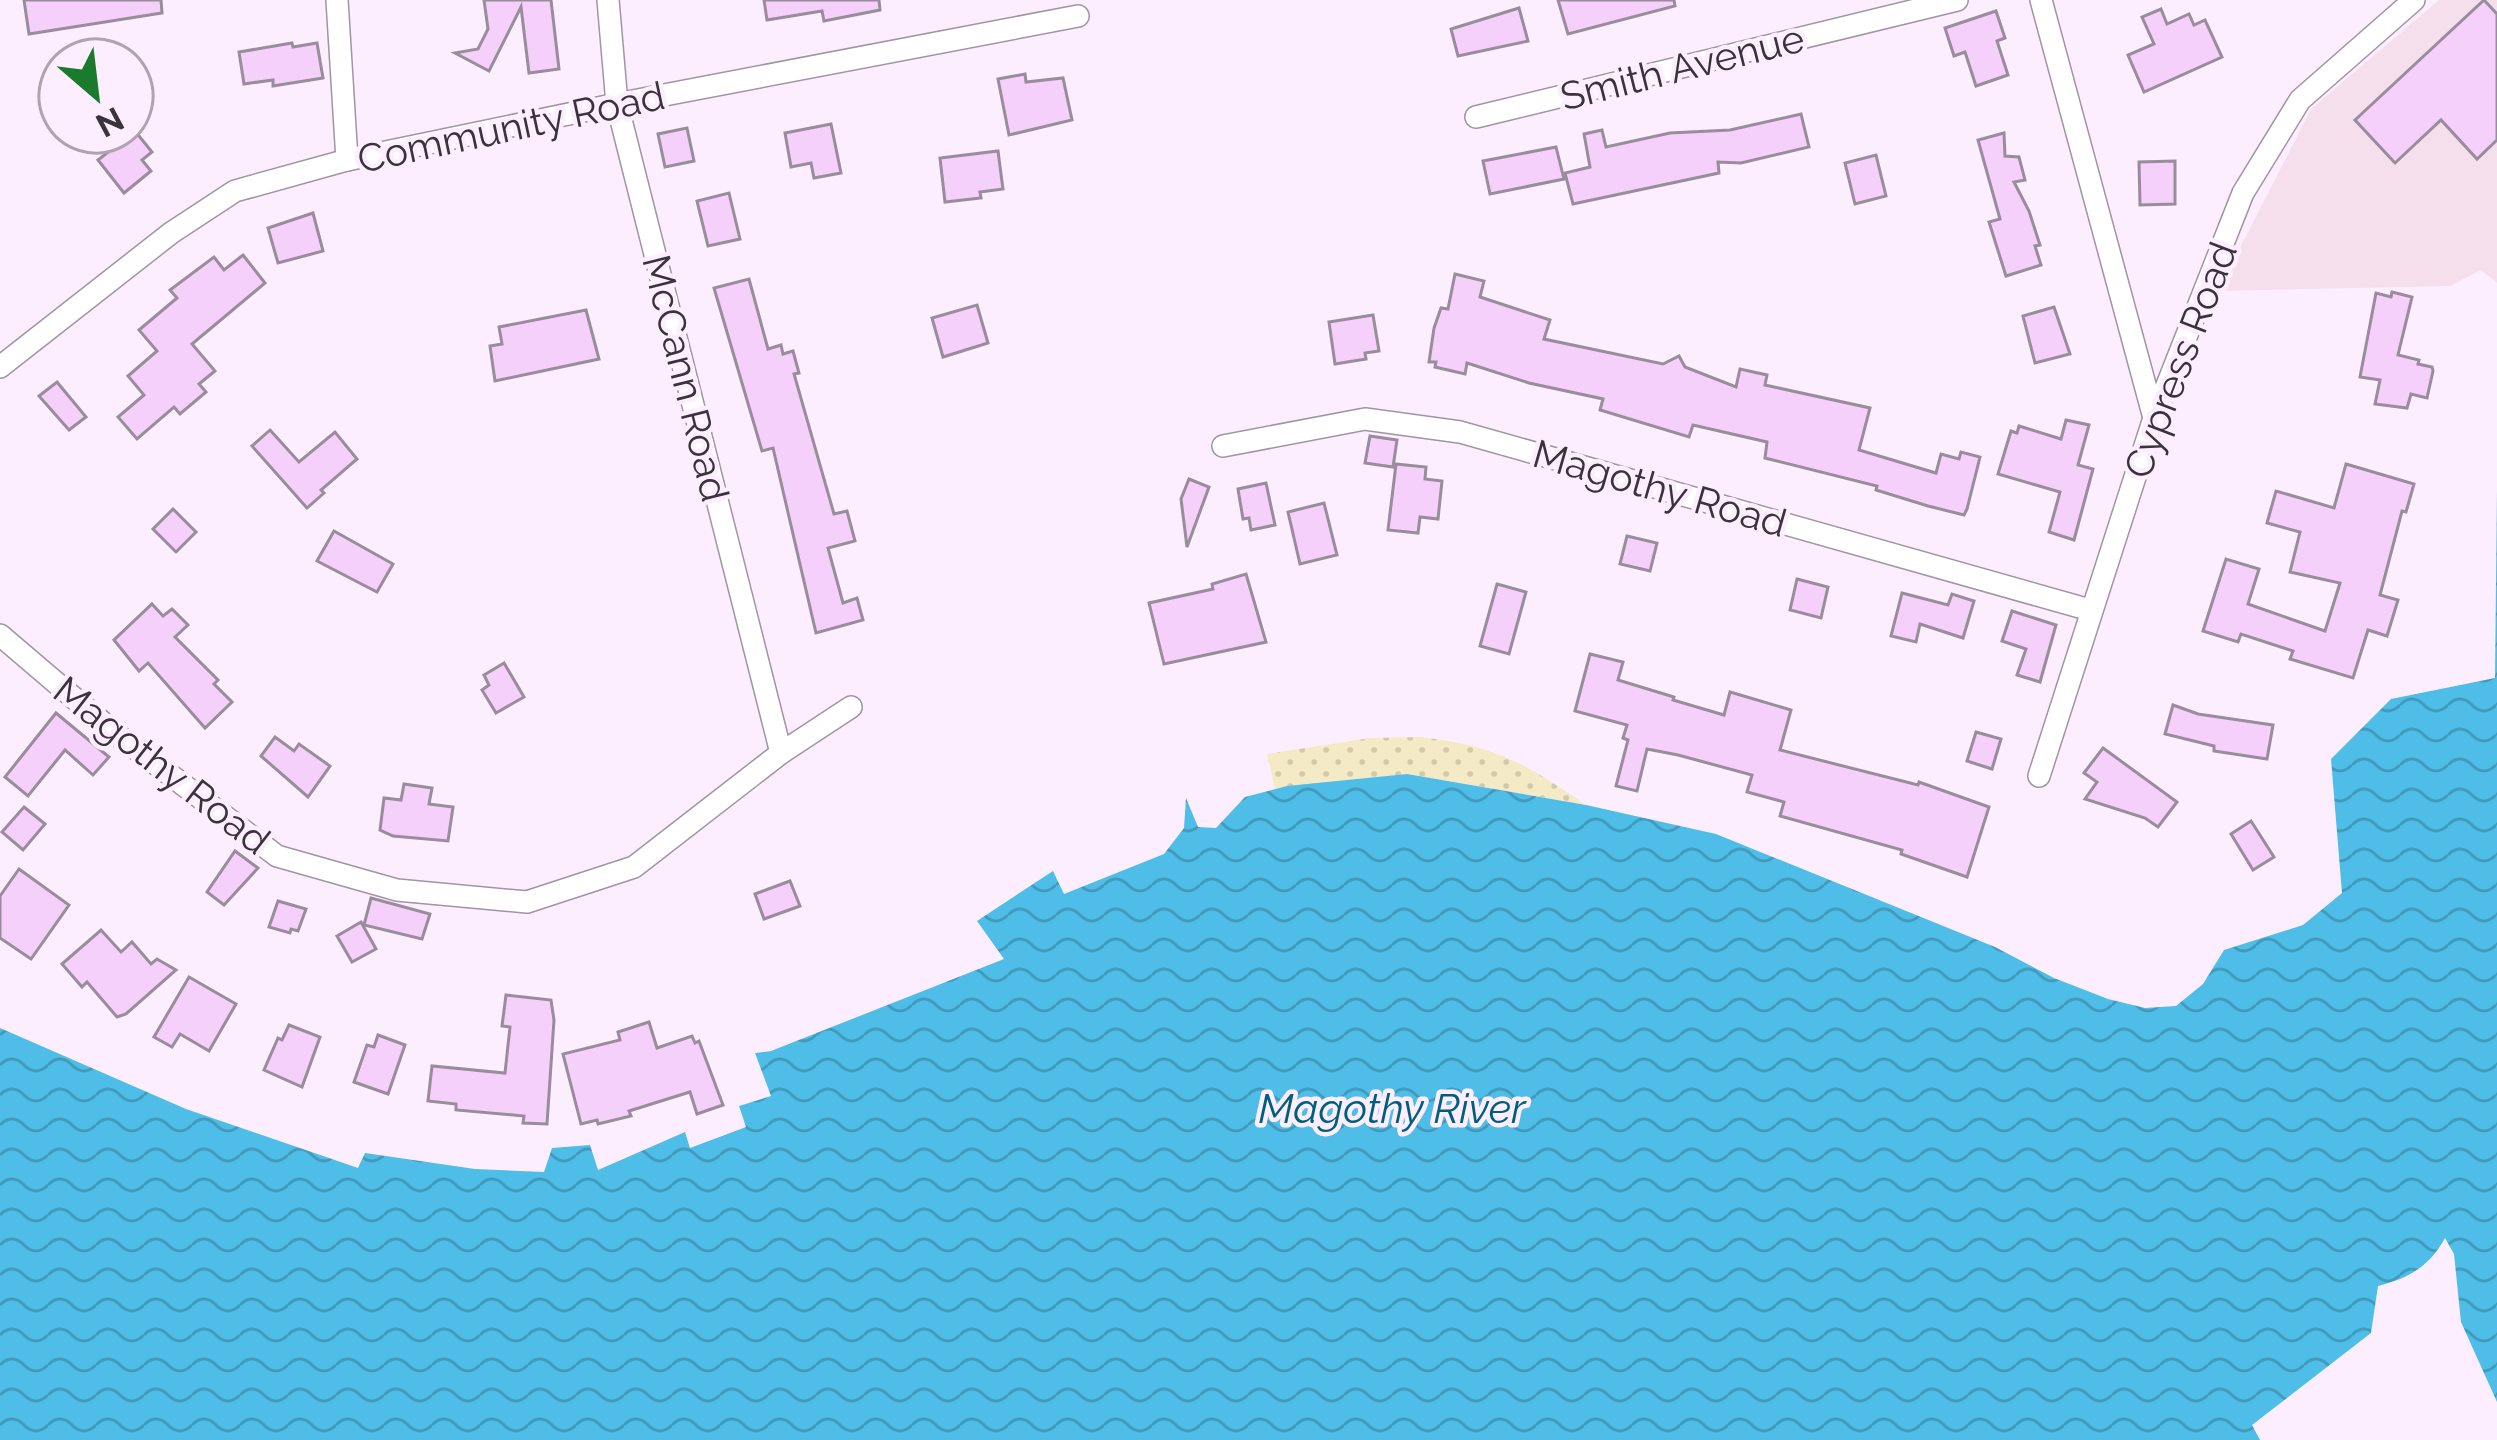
<svg xmlns="http://www.w3.org/2000/svg" width="2497" height="1440" viewBox="0 0 2497 1440" font-family="Raleway,sans-serif">
<defs>
<pattern id="sand-dots" width="8" height="8" patternUnits="userSpaceOnUse" patternTransform="scale(3)"><rect width="8" height="8" fill="#f4eac5"/><path d="M2 2h.1M6 6h.1" fill="none" stroke="#d2c9aa" stroke-width="1.8" stroke-linecap="round"/></pattern>
<pattern id="water-waves" width="16" height="10" patternUnits="userSpaceOnUse" patternTransform="scale(3)"><rect width="16" height="10" fill="#4ebde7"/><path d="M0 5q4-4 8 0t8 0" fill="none" stroke="#429abc"/></pattern>
</defs>
<rect width="100%" height="100%" fill="#fdeeff"/>
<polygon fill="#f5dfec" points="2439,0 2497,0 2497,283 2481,270 2450,286 2218,291 2311,109"/>
<path fill="url(#sand-dots)" d="M1420 737C1494 745 1527 764 1586 805L1407 774 1275 789 1267 754 1370 738Z"/>
<path fill="url(#water-waves)" d="M2497 489V1402L2461 1322 2454 1254 2445 1238C2429 1267 2409 1278 2378 1286L2371 1333 2252 1425 2260 1440H0V1028L186 1109 358 1168 365 1153 475 1169 544 1172 552 1148 590 1145 598 1170 685 1132 690 1148 746 1127 739 1106 771 1096 755 1053 771 1051 1004 959 977 921 1053 871 1064 894 1164 854 1184 828 1186 798 1198 827 1216 828 1245 797 1287 786 1407 774 1586 805 1716 834 1995 947 2054 978 2108 999 2145 1008 2176 1006 2203 984 2224 950 2303 925 2342 893 2331 759 2391 699 2495 678Z"/>
<g fill="#f4d0fa" stroke="#998c9b" stroke-width="3">
<polygon points="24,0 161,0 162,13 29,34"/>
<polygon points="484,0 551,0 559,69 529,73 521,7 489,71 455,53 478,49 488,29"/>
<polygon points="764,0 879,0 880,10 824,21 822,11 767,20"/>
<polygon points="1558,0 1674,0 1675,6 1568,34"/>
<polygon points="2484,0 2497,14 2497,140 2477,159 2441,120 2395,163 2355,120"/>
<polygon points="1519,8 1528,41 1458,56 1451,29"/>
<polygon points="2161,9 2167,24 2189,14 2194,25 2205,20 2222,57 2144,92 2128,55 2154,44 2142,17"/>
<polygon points="1996,11 2005,38 1997,41 2008,75 1976,86 1965,52 1954,56 1945,28"/>
<polygon points="292,43 293,47 317,43 323,78 273,86 273,80 244,84 239,52"/>
<polygon points="1025,74 1026,82 1063,78 1072,120 1009,135 998,79"/>
<polygon points="1801,114 1809,147 1741,163 1718,162 1719,173 1573,204 1565,173 1590,167 1584,134 1602,130 1606,147 1670,133 1730,130"/>
<polygon points="831,124 841,173 814,178 811,163 791,167 785,133"/>
<polygon points="687,128 694,161 665,167 658,134"/>
<polygon points="135,131 152,152 142,160 151,171 124,193 98,160"/>
<polygon points="2004,133 2005,156 2019,157 2025,180 2014,182 2029,211 2040,245 2035,246 2041,265 2006,276 1989,222 2000,219 1978,140"/>
<polygon points="1556,147 1564,179 1490,194 1483,161"/>
<polygon points="998,151 1003,189 980,192 981,198 945,202 940,158"/>
<polygon points="1876,155 1886,196 1855,204 1845,163"/>
<polygon points="2175,161 2175,204 2140,205 2139,162"/>
<polygon points="729,193 740,239 708,246 697,201"/>
<polygon points="313,213 323,251 278,263 268,228"/>
<polygon points="243,255 265,283 192,344 215,371 199,384 206,392 180,414 174,407 137,439 118,417 144,395 128,376 157,351 139,330 177,298 170,290 214,257 224,270"/>
<polygon points="1455,274 1484,281 1480,297 1550,320 1544,339 1663,364 1679,356 1685,367 1736,387 1740,369 1767,375 1765,385 1870,408 1859,450 1936,473 1941,454 1959,459 1961,452 1980,457 1967,509 1964,515 1928,506 1876,490 1877,486 1765,458 1767,442 1693,425 1689,437 1600,410 1603,399 1529,383 1467,363 1465,374 1435,367 1436,362 1429,362 1434,328 1441,308 1448,309"/>
<polygon points="749,279 768,349 781,345 783,354 793,351 799,373 794,374 834,514 847,511 855,541 828,548 843,603 857,598 863,620 816,633 773,448 762,451 714,288"/>
<polygon points="2392,292 2412,297 2398,355 2419,360 2418,364 2432,367 2433,371 2427,398 2411,394 2407,408 2375,404 2380,380 2360,377 2376,293 2391,297"/>
<polygon points="977,305 988,343 943,357 932,318"/>
<polygon points="2054,307 2070,354 2035,363 2023,316"/>
<polygon points="586,310 599,359 495,381 490,346 502,344 499,327"/>
<polygon points="1373,315 1379,351 1365,353 1366,359 1335,364 1329,322"/>
<polygon points="57,382 86,417 69,430 39,396"/>
<polygon points="2066,420 2089,425 2078,465 2093,469 2074,540 2049,532 2060,492 1998,474 2011,431 2017,433 2019,426 2061,439"/>
<polygon points="270,430 299,462 335,432 357,459 321,490 324,493 307,508 252,446"/>
<polygon points="1370,436 1397,440 1393,467 1365,463"/>
<polygon points="1396,464 1426,467 1425,479 1442,481 1438,519 1420,517 1418,533 1388,530"/>
<polygon points="2346,464 2414,484 2406,512 2402,511 2380,595 2398,600 2387,636 2368,630 2353,678 2290,659 2293,651 2241,634 2238,642 2203,631 2226,559 2259,569 2248,604 2325,631 2340,583 2290,572 2300,532 2267,523 2276,491 2334,508"/>
<polygon points="1189,479 1209,487 1187,547 1181,499"/>
<polygon points="1266,483 1275,525 1251,530 1249,518 1243,519 1238,489"/>
<polygon points="1324,503 1337,555 1300,564 1288,512"/>
<polygon points="173,509 196,532 176,552 153,529"/>
<polygon points="334,531 393,564 377,592 317,561"/>
<polygon points="1627,536 1657,543 1650,571 1620,564"/>
<polygon points="1246,574 1266,642 1164,664 1149,603 1213,589 1212,584"/>
<polygon points="1797,579 1828,587 1821,618 1790,610"/>
<polygon points="1497,584 1526,592 1509,654 1480,646"/>
<polygon points="1902,593 1948,605 1952,594 1974,601 1963,638 1920,624 1916,642 1891,636"/>
<polygon points="152,604 163,616 172,609 188,625 175,637 218,680 214,684 232,702 205,728 148,663 139,671 114,640"/>
<polygon points="2012,611 2056,625 2040,682 2017,675 2026,649 2002,641"/>
<polygon points="1590,654 1623,662 1618,680 1674,697 1673,700 1724,715 1730,692 1791,710 1780,750 1918,785 1919,782 1989,807 1967,877 1901,854 1902,850 1780,816 1784,802 1747,792 1752,775 1678,755 1647,749 1637,791 1616,786 1628,740 1623,738 1627,725 1575,711"/>
<polygon points="504,663 524,697 496,713 482,690 489,685 484,675"/>
<polygon points="2173,705 2198,714 2273,725 2267,759 2214,751 2214,746 2165,734"/>
<polygon points="56,713 109,757 93,775 65,750 28,796 5,777"/>
<polygon points="1976,732 2001,739 1992,769 1967,761"/>
<polygon points="275,737 294,751 299,744 330,766 308,797 261,756"/>
<polygon points="2103,748 2177,802 2158,827 2145,818 2085,799 2097,782 2084,773"/>
<polygon points="404,784 432,788 429,804 453,807 448,841 393,836 380,830 384,798 401,800"/>
<polygon points="24,807 45,824 23,850 2,832"/>
<polygon points="2251,821 2274,857 2253,870 2231,834"/>
<polygon points="235,851 258,868 224,905 207,892"/>
<polygon points="19,869 69,905 31,959 0,938 0,896"/>
<polygon points="790,881 800,906 764,919 755,894"/>
<polygon points="371,898 430,914 422,939 364,925"/>
<polygon points="278,901 306,909 298,931 291,929 290,933 269,927"/>
<polygon points="361,922 376,949 352,962 337,936"/>
<polygon points="101,930 121,952 132,942 151,964 157,959 176,970 126,1014 117,1017 87,982 82,987 62,964"/>
<polygon points="189,977 236,1004 209,1051 180,1034 172,1047 154,1037"/>
<polygon points="506,995 551,1000 554,1020 547,1124 523,1123 524,1116 456,1110 456,1104 428,1101 432,1066 505,1073 510,1027 502,1026"/>
<polygon points="649,1022 657,1048 692,1036 695,1043 699,1041 723,1105 697,1114 690,1092 629,1111 631,1116 598,1124 597,1120 581,1124 563,1054 620,1040 618,1032"/>
<polygon points="289,1025 320,1037 302,1087 264,1070 278,1038 282,1040"/>
<polygon points="378,1035 405,1045 388,1094 354,1082 367,1045 374,1047"/>
</g>
<g fill="none" stroke-linecap="round" stroke-linejoin="round">
<g stroke="#a194a3" stroke-width="24">
<g id="street">
<polyline points="337,0 347,160"/>
<polyline points="608,0 617,104 781,753"/>
<polyline points="2041,0 2154,418"/>
<polyline points="1476,117 1957,0"/>
<polyline points="0,367 171,233 235,191 347,160 617,104 1078,16"/>
<polyline points="1223,446 1365,419 1460,432 2090,610"/>
<polyline points="0,635 115,733 277,856 397,890 527,902 634,867 781,753 851,707"/>
<polyline points="2039,776 2154,418 2243,193 2300,100 2414,0"/>
</g>
</g>
<use href="#street" stroke="#fff" stroke-width="21"/>
</g>
<g text-anchor="middle" stroke-width="9" stroke-linejoin="round" paint-order="stroke">
<g font-size="39" fill="#39333a" stroke="#fdeeff">
<text transform="translate(1682 67) rotate(-14)" y="14">Smith Avenue</text>
<text transform="translate(511 127) rotate(-12)" y="14">Community Road</text>
<text transform="translate(2180 360) rotate(-69)" y="14">Cypress Road</text>
<text transform="translate(686 378) rotate(76)" y="14">McCann Road</text>
<text transform="translate(1660 488) rotate(16)" y="14">Magothy Road</text>
<text transform="translate(162 765) rotate(38)" y="14">Magothy Road</text>
</g>
<g font-size="42" font-style="italic" fill="#00607c" stroke="#fdeeff">
<text x="1392" y="1123">Magothy River</text>
</g>
</g>
<g transform="translate(96 96) rotate(152)"><circle r="57" fill="#fdeeff" stroke="#afa3b0" stroke-width="3"/>
<path d="M0-9L21 45L0 30L-21 45Z" fill="#1b7b2c"/>
<text y="-18" font-size="33" font-weight="bold" text-anchor="middle" fill="#39333a">N</text>
</g>
</svg>
